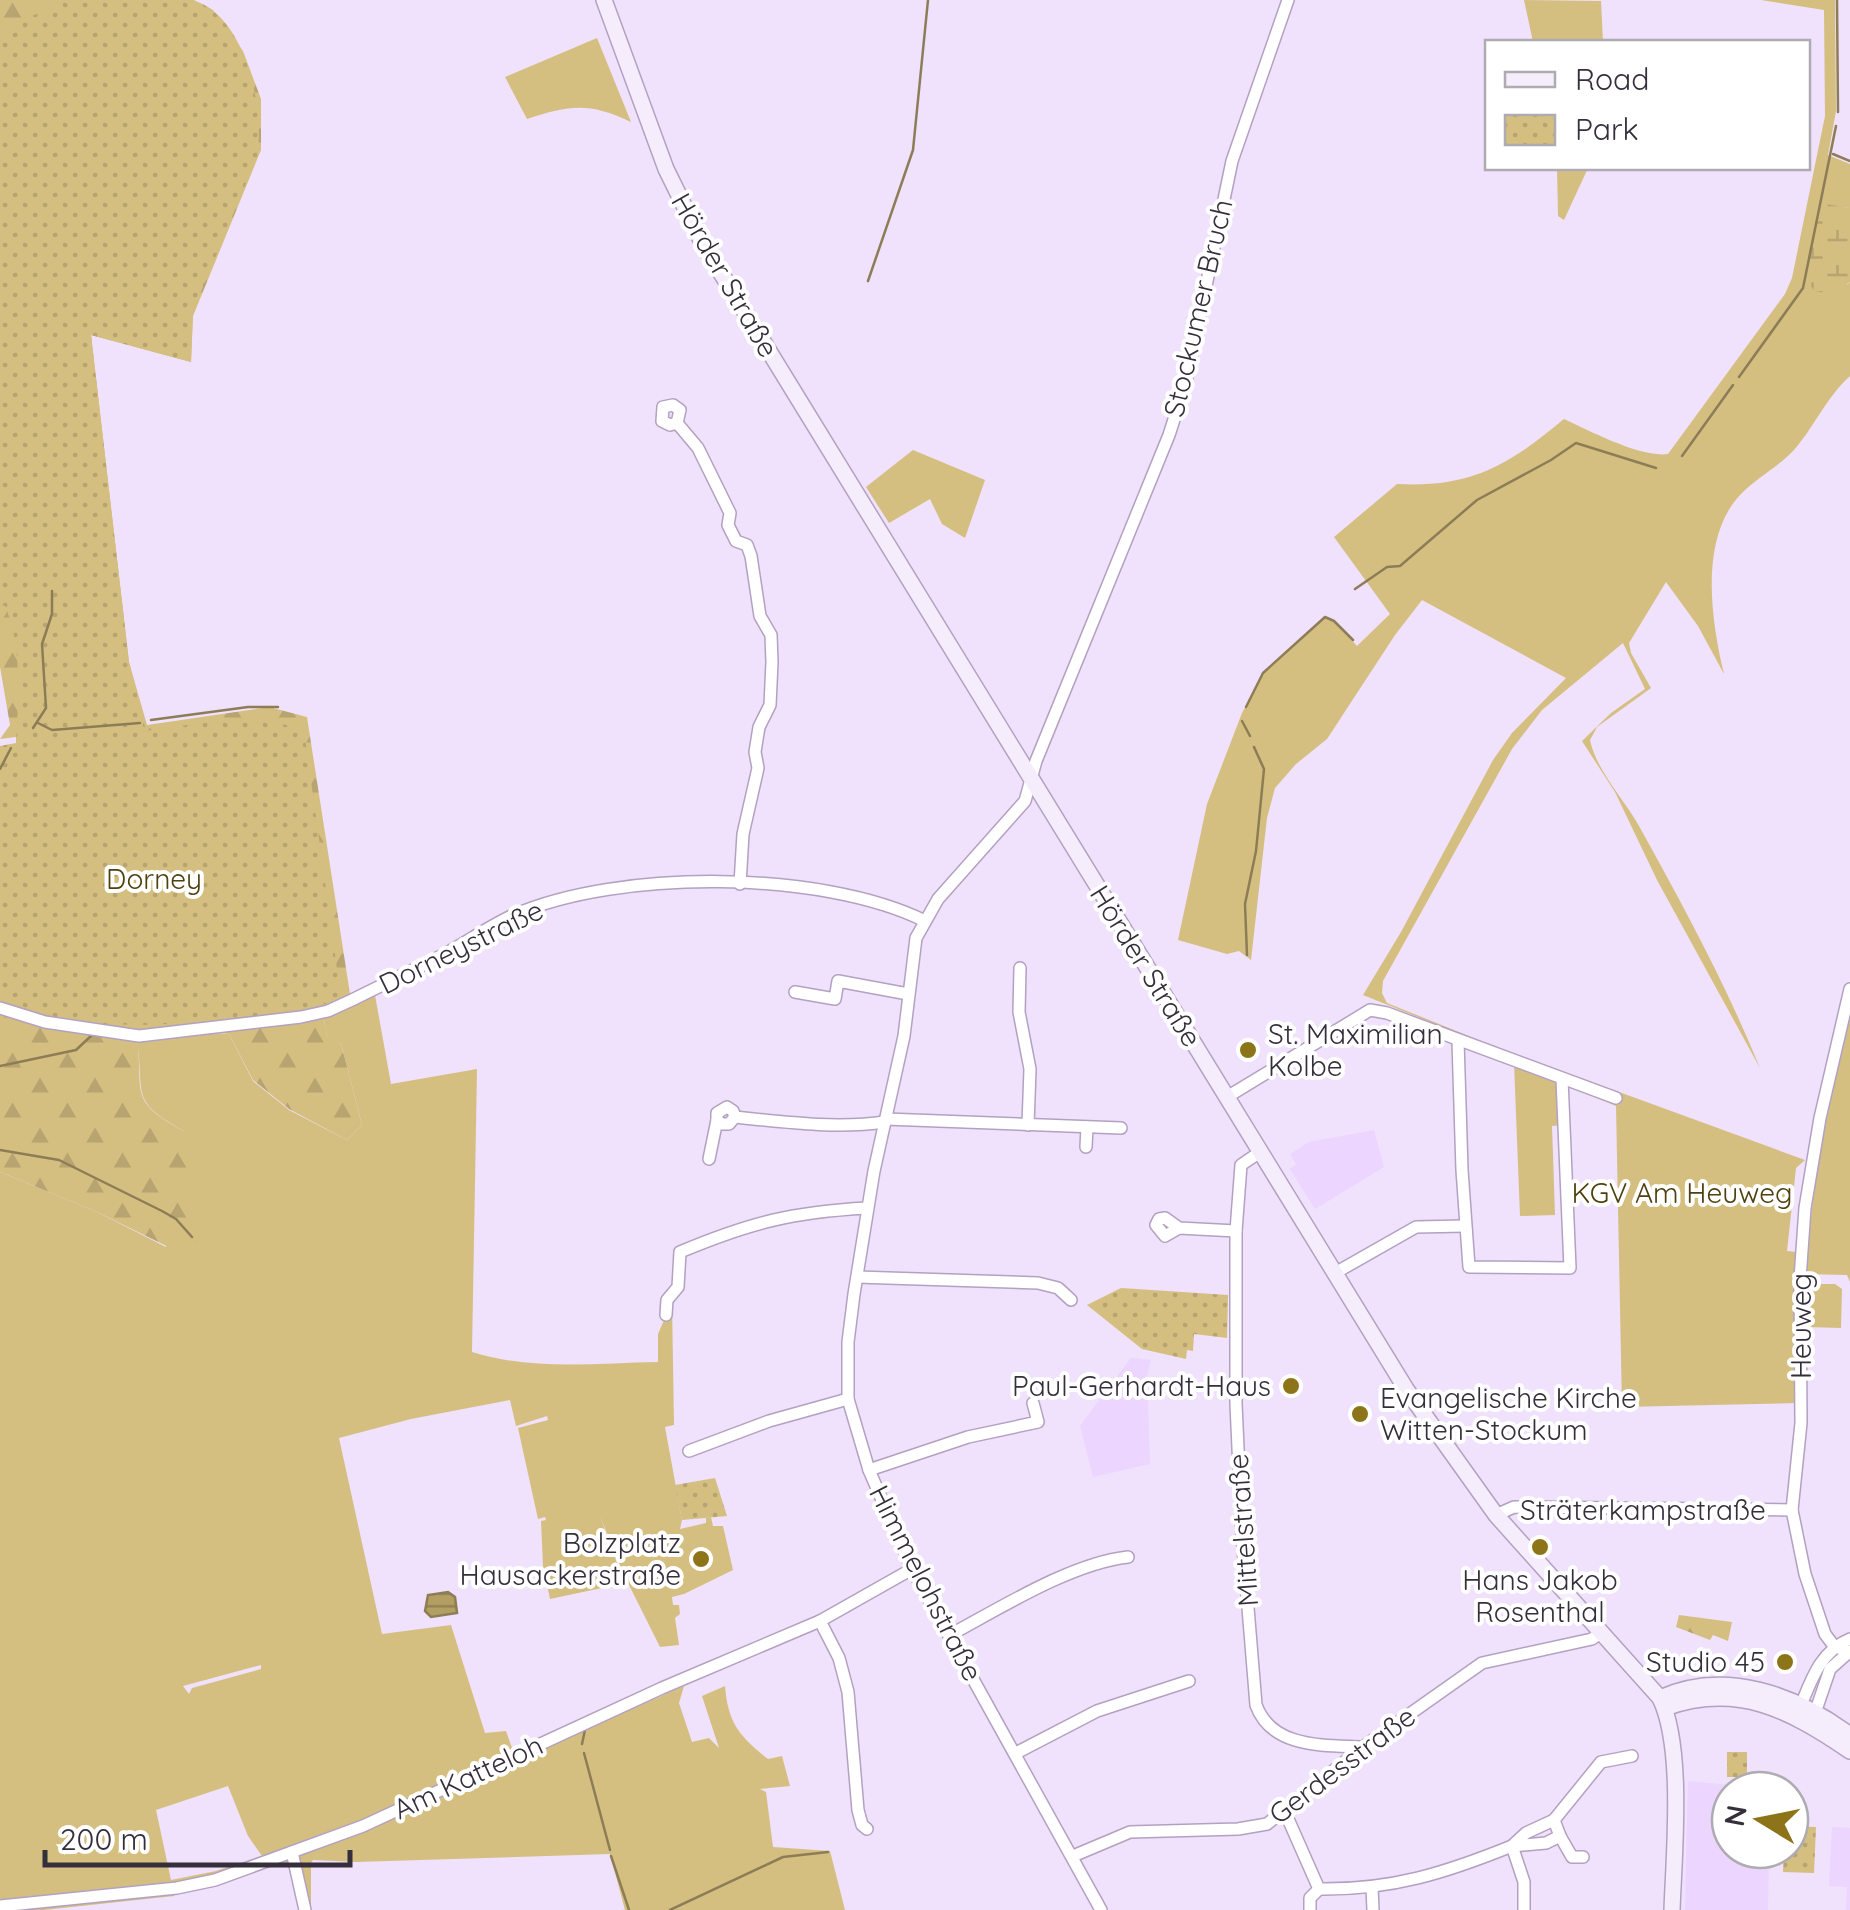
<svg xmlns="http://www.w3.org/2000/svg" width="1850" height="1910" viewBox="0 0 1850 1910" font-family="Quicksand,sans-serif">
<defs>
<pattern id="forest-firs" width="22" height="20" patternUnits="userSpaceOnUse" patternTransform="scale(2.5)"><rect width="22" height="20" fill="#d4bf81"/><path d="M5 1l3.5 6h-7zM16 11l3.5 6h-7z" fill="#b7a470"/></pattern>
<pattern id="wetland-marsh" width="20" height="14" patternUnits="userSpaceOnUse" patternTransform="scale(2.5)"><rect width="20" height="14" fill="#d4bf81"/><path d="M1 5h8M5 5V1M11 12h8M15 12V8" fill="none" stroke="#b7a470"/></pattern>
<pattern id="park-dots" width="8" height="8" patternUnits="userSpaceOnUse" patternTransform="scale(2.5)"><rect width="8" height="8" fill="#d4bf81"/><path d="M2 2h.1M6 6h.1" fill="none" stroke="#b7a470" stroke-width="1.8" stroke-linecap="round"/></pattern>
<pattern id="water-rules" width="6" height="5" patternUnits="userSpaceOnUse" patternTransform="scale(2.5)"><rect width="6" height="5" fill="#b39f62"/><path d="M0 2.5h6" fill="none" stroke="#928252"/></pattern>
</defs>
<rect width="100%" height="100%" fill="#f0e1fc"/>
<g fill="#ecd5fe">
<polygon points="1374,1130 1384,1167 1315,1209 1290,1169 1296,1164 1290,1154 1309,1142"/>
<polygon points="1131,1358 1151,1360 1147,1376 1150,1464 1093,1477 1080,1426"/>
<polygon points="1688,1781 1771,1789 1730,1790 1730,1850 1769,1850 1768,1910 1685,1910"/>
<polygon points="1832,1827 1850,1828 1850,1910 1846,1910 1847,1887 1829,1886"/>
</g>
<g fill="#d4bf81" fill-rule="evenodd">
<polygon points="1524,0 1601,1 1603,42 1533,42"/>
<path d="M1761 0H1835L1836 111 1828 155 1850 164V208L1819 204 1847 285 1850 282V376C1825 399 1815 426 1794 450 1778 467 1756 478 1740 495 1699 539 1711 620 1724 674L1698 626 1666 582 1629 643 1631 653 1651 688 1597 727 1590 740C1596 770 1624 799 1639 826 1683 905 1726 985 1760 1068L1657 880 1615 792 1582 741 1611 713 1645 689 1623 643 1542 710 1512 749 1383 981 1382 993 1387 1003 1496 1047 1805 1160 1796 1168 1787 1251 1797 1252V1403L1622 1407 1616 1106 1585 1093 1588 1085 1363 995 1401 932 1493 760 1512 733 1566 678 1422 600 1395 635 1327 739 1296 764 1275 788 1267 818 1251 960 1239 951 1227 954 1178 940 1207 804 1242 713 1262 675 1324 617 1335 622 1357 646 1390 614 1334 537 1397 484C1471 488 1509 465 1564 419 1590 431 1641 458 1668 454L1785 294 1792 278 1825 116 1824 10Z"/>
<path d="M597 38 631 122C589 102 570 105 527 119L505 77Z"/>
<polygon points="1557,168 1588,168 1564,220 1558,216"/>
<polygon points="913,450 985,480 965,538 942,524 930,499 889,523 866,487"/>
<path d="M375 995 391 1084 477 1069 472 1352C532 1371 596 1363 658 1362V1334L672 1302 674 1425 665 1427 682 1520 680 1529 706 1523V1518L711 1517 713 1526H723L733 1570 684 1594 672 1597 673 1605H679L680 1614 675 1618 679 1645 660 1647 622 1571 600 1516 621 1574 611 1586 550 1599 543 1566 541 1521 546 1520 545 1517 538 1519 518 1428 548 1420 547 1416 516 1426 510 1400 411 1419 339 1438 382 1634 451 1625 485 1733 506 1731 513 1751 584 1730 684 1686 679 1703 692 1742 709 1738 719 1748 702 1696 725 1686C728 1723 739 1736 768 1759L782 1756 790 1786 760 1789 766 1792 773 1847 830 1851 845 1910H625L610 1854 356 1862 313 1860 311 1863V1910H300L291 1869 270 1857 238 1869 172 1885 174 1896 44 1910H0V1172L95 1211 166 1247 184 1131C129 1100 145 1097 137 1040L191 1032 229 1034 253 1081 289 1110 347 1140 362 1125 341 1043 328 1038 323 1017ZM261 1665V1669L192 1688 189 1694 183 1686ZM228 1786 248 1836 262 1856 216 1871 171 1880 156 1810Z"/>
<polygon points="1850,1016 1850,1282 1847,1275 1805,1274 1817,1162"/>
<polygon points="1514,1063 1558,1082 1561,1125 1552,1126 1555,1215 1520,1216"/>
<polygon points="1806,1284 1835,1284 1842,1289 1841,1328 1806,1327"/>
</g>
<g fill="url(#forest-firs)">
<path d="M0 0H194L213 10 243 51 261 99V150L193 316 191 362 91 335 129 662 147 725 269 707 307 717 350 994 321 1009 328 1037 341 1043 362 1125 347 1140 289 1109 253 1080 229 1034 190 1029 137 1036C144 1095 127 1100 184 1131L198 1249 195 1260 95 1211 0 1172V783L16 749V737L0 739 10 725 0 667Z"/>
<polygon points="1679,1615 1732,1622 1728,1641 1713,1635 1710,1640 1676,1627"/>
</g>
<polygon fill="url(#wetland-marsh)" points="1819,203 1850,208 1850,282 1834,295 1815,291 1805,280"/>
<g fill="url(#park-dots)">
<path d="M67 0C93 0 178 0 198 2 247 21 265 111 257 157L193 311 191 362 91 335 129 662 146 731C198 724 254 712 304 730L341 998 303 1012 153 1025 97 1024C73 1032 24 1011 0 1003V746L16 743C18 699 23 647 5 606L0 604V36L21 21Z"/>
<polygon points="1121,1288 1228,1295 1227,1338 1194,1334 1193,1351 1187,1350 1186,1359 1142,1349 1087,1305"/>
<polygon points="715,1478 727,1516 682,1520 675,1485"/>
<rect x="1727" y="1752" width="20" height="25"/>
<polygon points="1790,1826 1816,1827 1814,1873 1783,1872 1784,1850 1790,1850"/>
</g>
<polygon fill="url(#water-rules)" stroke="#8d7d56" stroke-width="2.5" points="448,1592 455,1597 457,1613 431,1617 425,1611 428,1595"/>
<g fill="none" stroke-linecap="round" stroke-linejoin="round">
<g stroke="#8d7d56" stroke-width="2.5">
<polyline points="1837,0 1838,112"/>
<polyline points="1833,154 1850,161"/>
<polyline points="868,281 913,150 928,0"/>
<polyline points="1739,377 1803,288 1836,126"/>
<polyline points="1682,456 1733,385"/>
<polyline points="1355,589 1387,567 1400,566 1477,500 1551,460 1576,443 1656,468"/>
<polyline points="1246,707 1263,673 1325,617 1334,621 1353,640"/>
<polyline points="151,720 248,707 278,707"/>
<polyline points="1242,721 1250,736"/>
<polyline points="38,723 52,730 140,723"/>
<polyline points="33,728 46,708 42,644 52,614 52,591"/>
<polyline points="0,769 11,748"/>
<polyline points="1247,955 1245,904 1256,851 1264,769 1254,747"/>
<polyline points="0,1066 76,1050 92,1035"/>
<polyline points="0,1150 59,1160 162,1211 176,1219 192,1237"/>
<polyline points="582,1744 585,1730"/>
<polyline points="584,1753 610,1850"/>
<polyline points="611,1856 629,1910"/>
<polyline points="670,1910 783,1857 828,1852"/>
</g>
<g stroke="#b3a1c1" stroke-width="14">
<g id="street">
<polyline points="677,423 670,425 662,421 663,407 673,405 680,410 677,423 698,448 730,513 728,525 736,541 747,545 751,556 760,616 771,635 772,662 770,705 759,727 755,752 758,768 743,834 740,884"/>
<polyline points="1020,968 1019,1012 1030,1069 1028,1125"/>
<polyline points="795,992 835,999 838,981 908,994"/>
<path d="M0 1008 45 1022 139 1036 301 1017 328 1011 352 1000C382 985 412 971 441 956 466 943 489 926 514 915 619 869 822 870 925 921"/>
<polyline points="1458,1041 1462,1170 1469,1267 1570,1268 1562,1079"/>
<polyline points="1227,1097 1370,1010 1387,1013 1616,1098"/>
<path d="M735 1117 729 1124H722L717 1120V1113L727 1107 733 1111 735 1117C784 1122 836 1129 885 1122"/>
<polyline points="886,1119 1121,1128"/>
<polyline points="1086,1147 1087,1127"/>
<path d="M1260 1152 1241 1165 1236 1231V1404L1242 1535 1256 1705C1272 1749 1325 1745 1363 1747"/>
<polyline points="709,1159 717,1120"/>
<polyline points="1179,1228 1165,1236 1156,1225 1159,1219 1165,1218 1179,1228 1236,1231"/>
<polyline points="1335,1273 1416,1227 1465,1226"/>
<polyline points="857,1277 1038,1283 1058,1288 1071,1300"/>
<path d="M666 1315 667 1300 678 1287 680 1252C749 1223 792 1212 867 1208"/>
<polyline points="689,1451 769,1421 848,1399"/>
<polyline points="869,1470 968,1437 1038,1422 1033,1403"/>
<polyline points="1496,1515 1514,1507 1792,1510"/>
<polyline points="820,1621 839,1658 848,1692 858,1810 862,1825 867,1829"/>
<path d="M950 1635C1000 1608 1072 1563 1128 1557"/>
<polyline points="1848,1652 1834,1646 1825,1634 1805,1574 1792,1510 1801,1423 1800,1279 1805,1208 1820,1118 1850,989"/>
<path d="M1801 1705C1812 1678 1821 1651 1850 1639"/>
<polyline points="1815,1713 1830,1669 1850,1651"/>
<polyline points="1016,1753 1097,1711 1189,1681"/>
<path d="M1285 1812 1319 1889C1392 1890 1445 1873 1512 1846L1524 1882V1910"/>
<polyline points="1560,1836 1572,1857 1583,1857"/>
<polyline points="1512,1846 1526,1833 1554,1820 1601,1762 1632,1756"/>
<polyline points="1512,1846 1546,1843 1560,1836 1554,1820"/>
<polyline points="292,1852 305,1910"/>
<polyline points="1073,1856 1130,1832 1238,1829 1267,1824 1363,1747 1482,1663 1592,1639 1600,1633"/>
<polyline points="1372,1887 1373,1910"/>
<polyline points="0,1906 177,1888 215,1880 363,1826 662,1688 820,1621 912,1569"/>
<polyline points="1101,1910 912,1569 869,1470 848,1399 848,1342 854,1294 874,1171 904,1036 916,938 938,899 1025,801 1036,761 1169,435 1186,382 1232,161 1288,0"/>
<polyline points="1310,1910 1310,1898 1319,1889"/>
</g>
</g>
<g stroke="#b3a1c1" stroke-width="18">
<g id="secondary">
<path d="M604 0 666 169 702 242 1406 1389 1496 1515 1660 1698C1684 1747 1674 1853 1672 1910"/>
<path d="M1660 1698C1725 1668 1796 1695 1850 1735"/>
<path d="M1665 1708C1737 1682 1790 1710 1850 1751"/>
</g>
</g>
<use href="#street" stroke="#fff" stroke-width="11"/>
<use href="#secondary" stroke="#f5edfc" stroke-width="15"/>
</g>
<g fill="#8e7418" stroke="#fff" stroke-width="4">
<circle cx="1248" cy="1050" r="10"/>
<circle cx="1291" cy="1386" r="10"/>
<circle cx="1360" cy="1414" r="10"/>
<circle cx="1540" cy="1547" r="10"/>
<circle cx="701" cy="1559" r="10"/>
<circle cx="1785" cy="1662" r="10"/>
</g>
<g text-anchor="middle" stroke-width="8" stroke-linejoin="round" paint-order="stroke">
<g font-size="28" fill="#352e3b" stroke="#fff">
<text transform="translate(725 275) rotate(60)" y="10">Hörder Straße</text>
<text transform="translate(1198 308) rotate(-77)" y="10">Stockumer Bruch</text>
<text transform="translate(461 947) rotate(-26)" y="10">Dorneystraße</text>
<text transform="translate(1146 966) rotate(58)" y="10">Hörder Straße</text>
<text transform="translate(1801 1326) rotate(-90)" y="10">Heuweg</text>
<text x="1643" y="1520">Sträterkampstraße</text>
<text transform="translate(1243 1530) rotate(-94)" y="10">Mittelstraße</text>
<text transform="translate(926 1583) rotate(63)" y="10">Himmelohstraße</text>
<text transform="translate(1342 1765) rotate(-37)" y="10">Gerdesstraße</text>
<text transform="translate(468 1777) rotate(-25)" y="10">Am Katteloh</text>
</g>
<g font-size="28" fill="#4f400f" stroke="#fff">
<text x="154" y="889">Dorney</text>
<text x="1682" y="1203">KGV Am Heuweg</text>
</g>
<g font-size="28" fill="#352e3b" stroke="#fff" text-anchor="end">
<text x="1268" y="1044" text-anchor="start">St. Maximilian<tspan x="1268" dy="32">Kolbe</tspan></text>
<text x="1271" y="1396">Paul-Gerhardt-Haus</text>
<text x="1380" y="1408" text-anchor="start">Evangelische Kirche<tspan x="1380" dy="32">Witten-Stockum</tspan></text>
<text x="681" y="1553">Bolzplatz<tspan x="681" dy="32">Hausackerstraße</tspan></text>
<text x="1540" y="1590" text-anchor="middle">Hans Jakob<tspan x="1540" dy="32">Rosenthal</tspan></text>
<text x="1765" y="1672">Studio 45</text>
</g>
</g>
<rect x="1485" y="40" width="325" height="130" fill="#ffffff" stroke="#aeabb1" stroke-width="2.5"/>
<rect x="1505" y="72" width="50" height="15" fill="#f5edfc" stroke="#aeabb1" stroke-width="2.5"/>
<text x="1575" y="90" font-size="30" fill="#352e3b">Road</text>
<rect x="1505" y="115" width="50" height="30" fill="url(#park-dots)" stroke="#aeabb1" stroke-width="2.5"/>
<text x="1575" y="140" font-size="30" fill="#352e3b">Park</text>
<g transform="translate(1760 1820) rotate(280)"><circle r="48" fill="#ffffff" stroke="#aeabb1" stroke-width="2.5"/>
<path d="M0-8L18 38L0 25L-18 38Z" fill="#8e7418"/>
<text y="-15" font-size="28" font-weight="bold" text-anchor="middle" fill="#352e3b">N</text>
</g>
<path d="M45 1850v15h305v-15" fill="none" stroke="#352e3b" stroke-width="5"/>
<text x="60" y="1850" font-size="30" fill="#352e3b" stroke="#ffffff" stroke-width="8" paint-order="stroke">200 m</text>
</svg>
